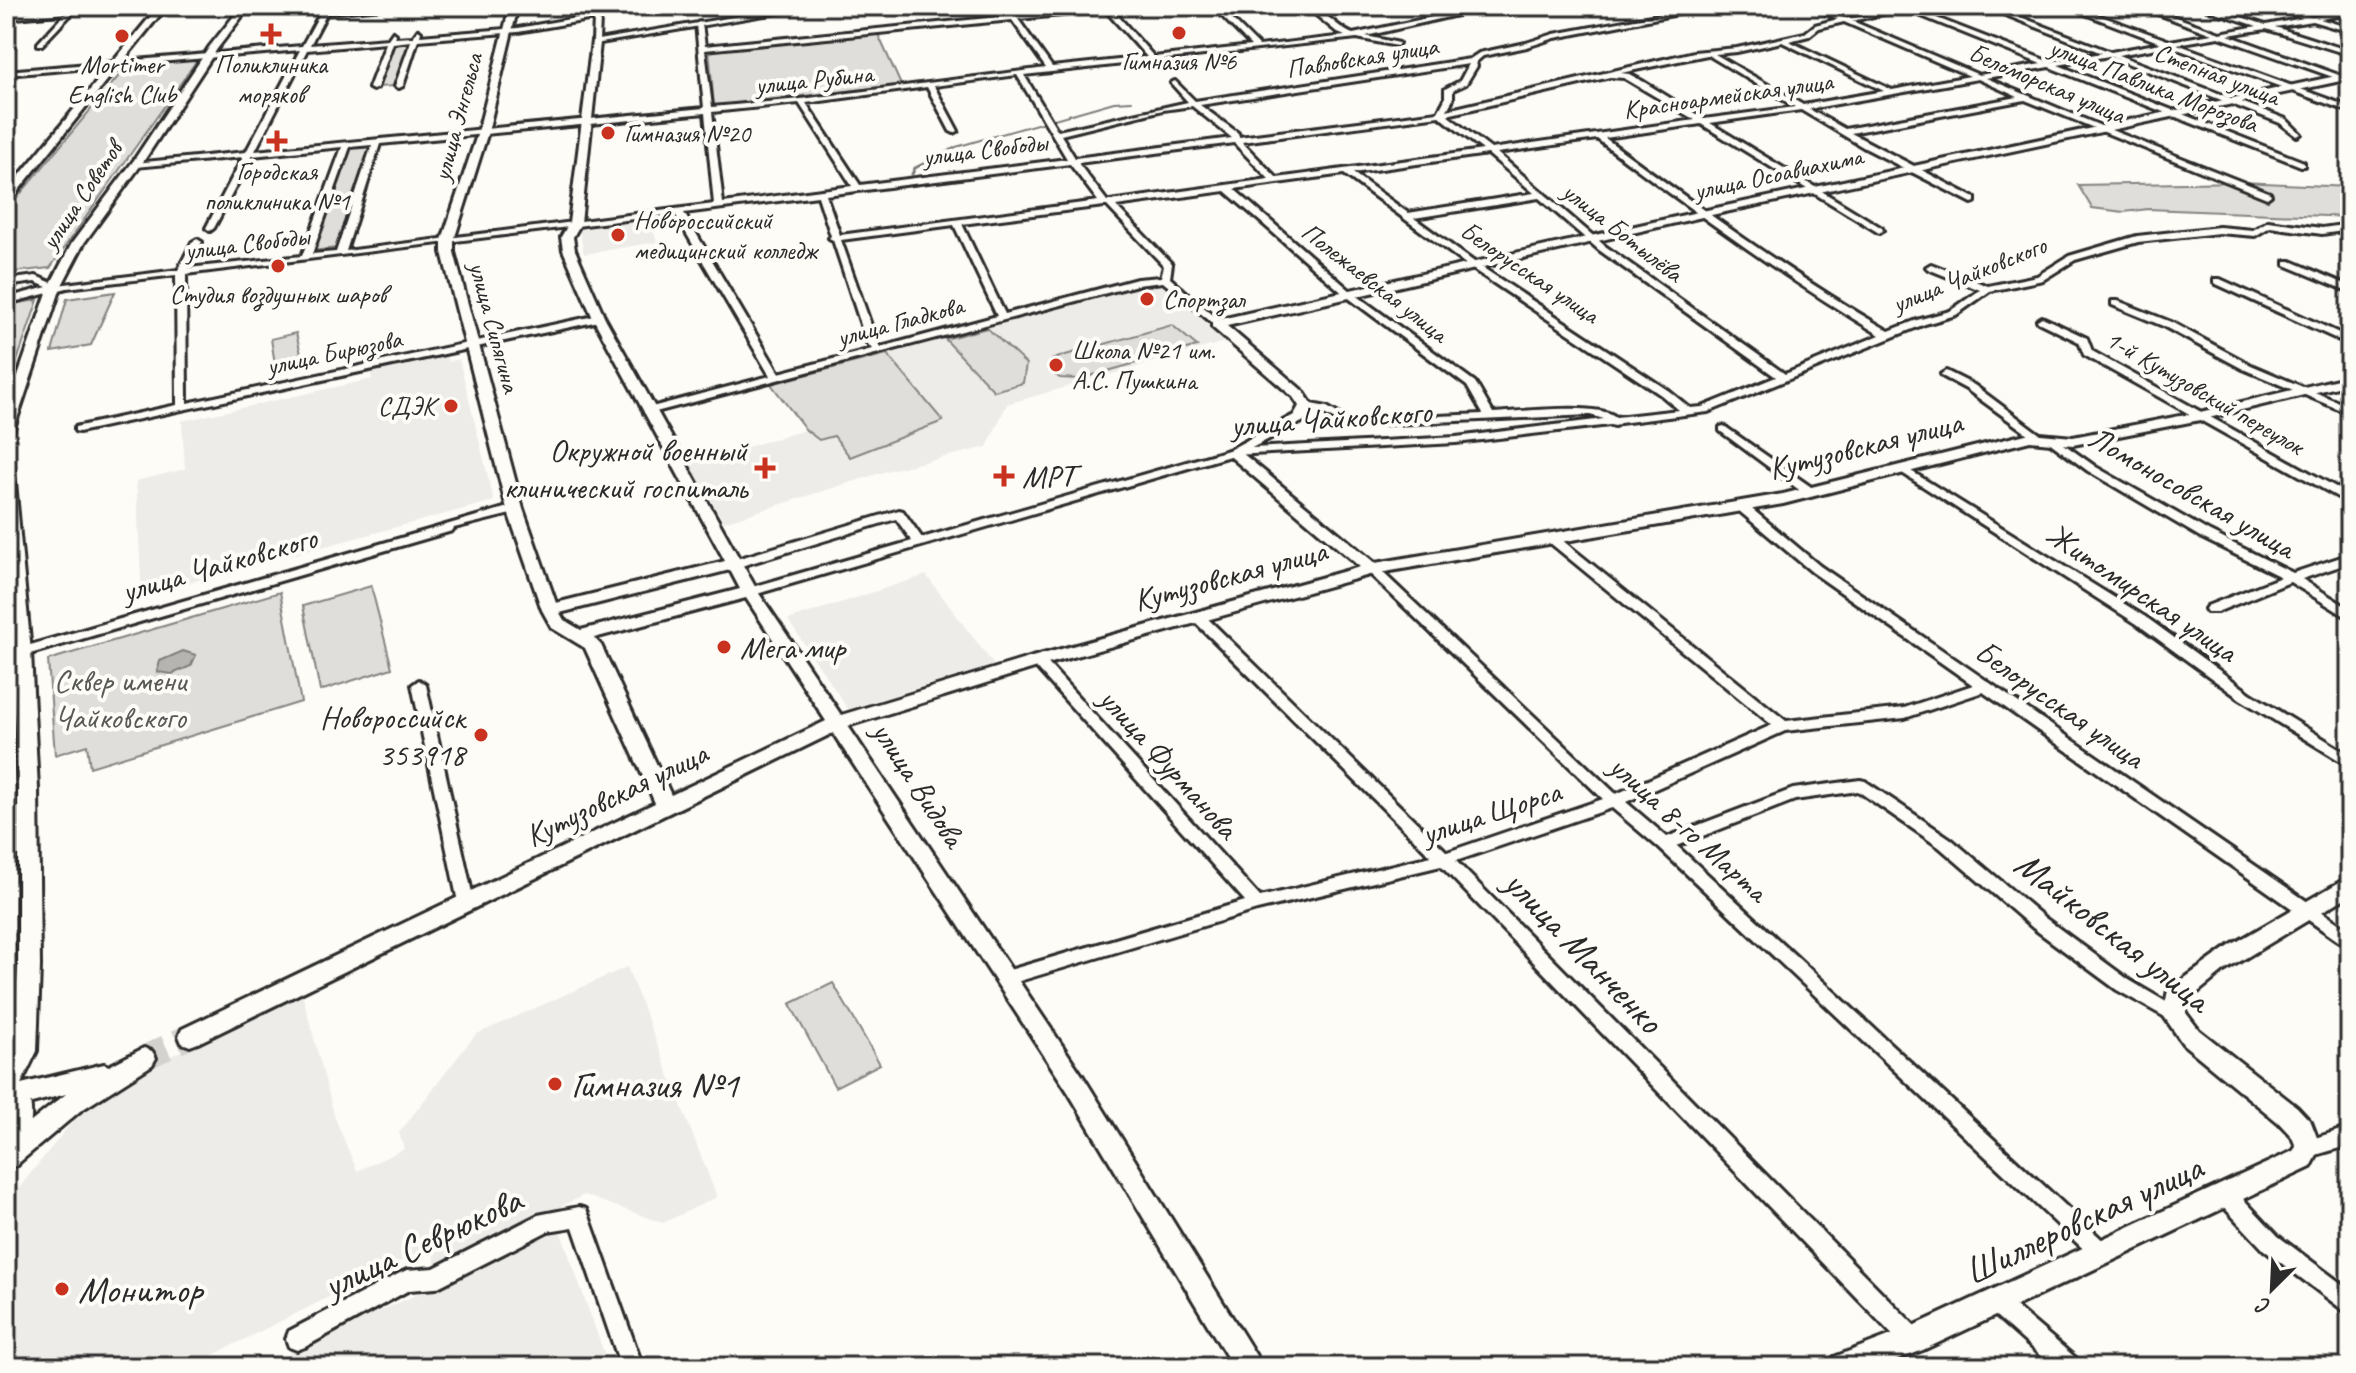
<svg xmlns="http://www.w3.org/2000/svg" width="2356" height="1373" viewBox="0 0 2356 1373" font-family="Caveat,sans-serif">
<rect width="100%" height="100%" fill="#fdfcf7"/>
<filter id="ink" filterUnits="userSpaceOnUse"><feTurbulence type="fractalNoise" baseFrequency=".0125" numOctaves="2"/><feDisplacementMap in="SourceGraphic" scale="16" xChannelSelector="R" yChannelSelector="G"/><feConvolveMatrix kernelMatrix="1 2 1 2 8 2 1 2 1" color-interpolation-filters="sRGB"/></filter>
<g filter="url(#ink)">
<g fill="#edece8">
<polygon points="650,220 657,242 584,254 579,229"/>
<polygon points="1160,282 1228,341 1007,404 987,447 890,470 724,522 690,464 805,430 771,384"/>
<polygon points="444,351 448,362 459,359 494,501 142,595 136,481 185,469 182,421 372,379 369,367"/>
<polygon points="926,575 994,665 848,709 788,620"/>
<polygon points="627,967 717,1197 663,1223 584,1195 437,1269 431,1246 189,1367 6,1367 6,1204 84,1107 133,1074 302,993 335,1118 357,1171 404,1149 399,1133 475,1035"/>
<polygon points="560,1230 609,1367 292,1367 289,1352"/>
</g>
<g fill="#dfdeda" stroke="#858482" stroke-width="2">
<polygon points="877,32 901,85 714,106 709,49"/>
<polygon points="412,42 395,86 377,87 395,44"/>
<polygon points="197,60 50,268 6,273 6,211 127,66"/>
<polygon points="374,144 336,248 312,251 350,146"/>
<polygon points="2241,182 2350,187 2350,217 2148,209 2124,212 2092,208 2078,185"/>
<polygon points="115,292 91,345 52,352 67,299"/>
<polygon points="38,300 6,393 6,305"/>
<polygon points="1172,325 1197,346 1079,379 1060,378 1048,370 1052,360 1062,356"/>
<polygon points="987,328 1026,364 1023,383 994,391 945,339"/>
<polygon points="296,333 302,358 275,364 271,339"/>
<polygon points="887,354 943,421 850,457 834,436 819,440 806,430 771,384"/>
<polygon points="371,586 392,668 320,691 303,606"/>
<polygon points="280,592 301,702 90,767 87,745 55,755 48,660"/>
<polygon points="833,983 880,1064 835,1087 790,1004"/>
</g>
<polygon fill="#b5b4b1" stroke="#7e7d7b" stroke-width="2" points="183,651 196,655 191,666 172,674 157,672 160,661"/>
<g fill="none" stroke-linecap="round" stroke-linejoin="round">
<polyline stroke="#7e7d7b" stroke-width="2" points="931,160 956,147 1114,102 1132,101"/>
<polyline stroke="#7e7d7b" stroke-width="3" points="912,174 915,168 935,158"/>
<polyline stroke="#d3d2ce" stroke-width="25" stroke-dasharray="25 12" stroke-linecap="butt" points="144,1058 190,1036"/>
<g stroke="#2b2b2b" stroke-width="6">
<g id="street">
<polygon points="72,6 79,6 42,45 38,45 38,43"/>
<path d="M324 6H330L329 9 407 6 327 13 310 45 388 39 393 32 396 34 395 38 413 37 418 30 421 32 420 36 518 28 646 6H660L600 18 599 41 596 43 593 41 594 19 518 32 418 40 403 86 399 88 395 86 411 41 393 43 377 88 373 90 369 88 386 43 307 50 255 151 704 108 696 24 699 22 702 24 705 46 1009 16 1002 6H1008L1015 16 1116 6H1139L1113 10 1154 57 1251 46 1212 6H1219L1259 46 1345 36 1338 33 1305 6C1322 6 1336 28 1353 34L1484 6H1496L1366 36 1399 43 1397 46 1357 38 1024 75 1058 131 1188 102 1171 83 1175 81 1195 101 1470 59 1479 53 1526 43 1554 34 1706 6H1719L1555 38 1527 47 1483 56 1476 62 1477 66 1466 84 1453 90V99L1447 110 1694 52 1737 48 1805 33 1815 25 1838 19 1809 6C1822 6 1832 16 1845 18 1859 20 1894 6 1913 6L1911 8 2050 62 2102 53 1983 6H1992L2111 52 2161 43 2064 6H2073L2170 41 2212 34 2136 6H2145L2220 33 2257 26 2197 6H2207L2266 25 2303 18 2266 6H2276L2312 17 2350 10V14L2320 19 2350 28V32L2312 21 2275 27 2350 51V55L2266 29 2228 35 2350 79V83L2219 37 2177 44 2350 107V112L2169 46 2118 55 2286 119 2301 134 2297 136 2280 123 2109 56 2058 65 2304 162V166H2301L2049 67 1986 78 2101 126 2270 193 2271 195 2267 198 2025 100 1851 133 1975 198V202L1972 203 1863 147 1801 110 1710 123 1882 228 1883 230 1879 233 1701 124 1605 138C1697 206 1790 274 1889 331L1917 320 1950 311 1980 290 1928 269 1926 267 1931 264 1988 286 2037 276 2069 256 2137 236 2219 227 2253 230 2268 221 2322 228 2350 224V230L2322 234 2270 227 2255 236 2219 233 2138 242 2075 260 2043 280 1990 291 1956 315 1925 324 1708 412 1620 423 1615 426 1610 425 1456 443 1233 455 750 596 745 595 744 592 745 589 912 541 896 519 738 567H730L728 564 730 561 899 510 903 511 922 538 1232 449 1456 437 1604 419 1590 415 1347 426 1320 412 1302 408 1301 406 1306 403 1327 407 1349 420 1483 414 1467 386 1346 296 1225 191 1116 206 1172 264 1170 278 1221 322V326L1217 327 1163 282 1137 285 648 414 644 413V409L770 376 675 214 186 274 187 403 599 315 604 318 599 321 79 432 75 431V427L177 405 176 275 67 288 6 304V298L47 287 35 282 6 286V280L36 276 57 285 178 270 192 242 197 239 202 242 188 268 302 256 342 147 252 156 214 228 210 231 206 228 243 157 135 167 131 165 135 163 246 152 300 50 6 75V71L302 46ZM1904 9 2041 64 1979 75 1852 21ZM1106 11 1147 57 1052 67 1018 19ZM1012 20 1046 68 801 99 712 107 705 50ZM1844 22 1970 76 1892 90 1789 41 1809 36 1819 28ZM1782 42 1884 91 1803 105 1715 54 1737 52ZM1707 55H1708L1795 107 1704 119 1644 82 1629 74 1621 73ZM1469 64 1460 81 1445 89V99L1438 112 1239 137 1238 133 1200 105ZM1017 75 1067 159 860 185 806 103 927 87 950 131 954 133 958 131 934 86ZM1610 77 1624 78 1695 120 1491 149 1447 115ZM1978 79 2018 97 1845 129 1809 109ZM799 103 852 186 723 203 712 112ZM1192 106 1232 138 1075 158 1061 135 1163 110ZM705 113 714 204 346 251 380 144ZM1439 116 1483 150 1277 178 1242 142ZM1597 139C1689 208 1781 276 1880 335L1785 374 1605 246 1497 153ZM1234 143 1269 179 1110 201H1107L1078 163ZM372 145 336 252 312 254 350 147ZM1488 154 1534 193 1408 213 1353 173ZM1070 164 1098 201 840 235 826 195ZM1344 174 1471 268 1661 395 1679 410 1616 417C1597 402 1520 412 1493 413L1475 382 1352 292 1234 189ZM818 196 831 236 829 238 833 240 867 343 872 349 779 373 684 213ZM1539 198 1599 250 1776 377 1702 407 1690 408 1669 391 1477 264 1414 218ZM1104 206H1107L1164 266 1161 277 1137 279 1005 314 962 224ZM954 225 997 316 881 347 877 342 841 240Z"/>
<polygon points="2285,261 2291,261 2350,286 2350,292 2285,265"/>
<polygon points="2214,279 2220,279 2350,338 2350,345 2214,283"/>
<polygon points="2112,301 2118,301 2171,322 2251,365 2350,407 2350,414 2243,369 2163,326 2112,305"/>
<polygon points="2042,317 2087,338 2092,351 2350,495 2350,504 2084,355 2079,342 2038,322 2037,320"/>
<polygon points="1946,371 1974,385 2045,438 2054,437 2096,467 2210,532 2293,573 2341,557 2349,557 2349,563 2302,579 2350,609 2350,619 2290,582 2217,612 2207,612 2205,609 2207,606 2281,577 2202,538 2088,471 2045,439 2036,440 1966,389 1942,376 1941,374"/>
<polygon points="1724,426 1814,489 1814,495 1806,495 1720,431 1720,427"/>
<polygon points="1903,466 2147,618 2250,693 2350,755 2350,767 2240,699 2137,624 1899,471 1899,467"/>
<polygon points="1742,503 1746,504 1820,566 2350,931 2350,947 2344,945 1983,692 1905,718 1785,731 1626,802 1667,837 1793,789 1860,780 1865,781 1951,839 2045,918 2129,980 2180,1010 2183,1015 2180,1020 2174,1022 2117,990 2033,928 1939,847 1858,791 1795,800 1677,846 2109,1246 2112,1253 2109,1260 2102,1263 2095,1260 1659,848 1612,808 1456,861 1921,1332 1924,1340 1921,1348 1913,1351 1905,1348 1441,866 1257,910 1006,985 1000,983 997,978 1000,973 1006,971 1245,901 1033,664 1031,661 1033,658 1043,658 1260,897 1431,856 1193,620 1191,617 1193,614 1203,614 1447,852 1603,799 1368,572 1366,569 1368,566 1376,566 1616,794 1772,725 1549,542 1547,539 1549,536 1557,536 1786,721 1904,708 1973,685 1812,572 1738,510 1736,507"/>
<polygon points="515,505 521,509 519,512 454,528 452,531 6,661 6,652"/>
<polygon points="419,680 426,685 474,902 472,907 466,908 460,907 458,902 412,685"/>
<polygon points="2350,1127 2350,1145 2309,1157 2302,1154 2299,1148 2302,1142"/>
<polygon points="2225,1185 2232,1187 2278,1236 2350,1290 2350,1313 2343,1310 2264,1250 2218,1201 2215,1194 2218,1187"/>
<polygon points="579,1207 586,1209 589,1216 643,1367 621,1367 573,1227 548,1231 436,1288 409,1290 305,1347 297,1350 289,1347 286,1339 289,1331 400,1273 407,1270 434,1268 538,1215"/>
<polygon points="1995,1292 2002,1295 2077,1359 2080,1367 2053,1367 1988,1309 1985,1302 1988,1295"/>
</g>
</g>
<g stroke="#2b2b2b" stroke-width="6">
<g id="secondary">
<polygon points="101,6 137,6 6,19 6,13"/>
<polygon points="159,6 167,6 10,201 6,202 6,192"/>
<polygon points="242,6 250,6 217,49 143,162 84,243 61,287 13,431 6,435 6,410 49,287 72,243 134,160 210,46"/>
<path d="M510 6H518L488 132 454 240V252L523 509 556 603 725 561 593 318 563 250 561 237 569 223 592 41 798 6H817L600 43 581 223 573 237 575 250 605 318 758 592 841 715 1032 657 1360 567 1225 452 1294 415 1299 406 1293 397 1212 327V321L1702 211 2350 73V79L1702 217 1227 326 1303 391 1313 406 1304 421 1242 453 1375 563 1783 494 2030 433 2073 437 2200 412 2350 376V384L2200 420 2073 445 2030 441 1783 504 1373 574 1044 665 848 726 1084 1078 1263 1367H1233L1068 1092 833 733 198 1043 190 1046 182 1043 179 1036 182 1029 655 803 585 648 552 628 542 610 507 509 442 252V240L478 132ZM730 570 740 589 581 630 564 620 560 613ZM746 598 826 721 671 795 601 645 594 638Z"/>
<polygon points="6,457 13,461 31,652 38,789 40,966 37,1051 21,1084 104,1064 109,1066 144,1048 152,1051 156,1058 152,1065 80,1111 15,1166 6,1169 6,1142 66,1094 13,1108 6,1105 6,1067 13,1051 18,966 18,789 6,557"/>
<polygon points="2350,876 2350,895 2224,971 2187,1001 2186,1013 2199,1030 2297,1107 2311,1122 2321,1148 2311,1167 1923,1350 1879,1367 1830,1367 1834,1357 1907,1329 2293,1151 2296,1147 2292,1137 2279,1123 2183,1044 2163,1015 2168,990 2231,945"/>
</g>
</g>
<g stroke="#2b2b2b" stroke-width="6">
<path id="highway" d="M6 1076C45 1090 30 1137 18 1165L6 1169Z"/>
</g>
<use href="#street" fill="#fdfcf7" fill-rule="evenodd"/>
<use href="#secondary" fill="#fdfcf7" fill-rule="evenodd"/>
<use href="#highway" fill="#fdfcf7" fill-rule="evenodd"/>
</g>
</g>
<g fill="#c8321e" stroke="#fdfcf7" stroke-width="3">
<circle cx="1179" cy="33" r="8"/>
<path d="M267 22h8v8h8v8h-8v8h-8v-8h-8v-8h8z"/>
<circle cx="122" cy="36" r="8"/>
<circle cx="608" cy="133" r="8"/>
<path d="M273 129h8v8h8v8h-8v8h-8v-8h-8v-8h8z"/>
<circle cx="618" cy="235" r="8"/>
<circle cx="278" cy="266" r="8"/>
<circle cx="1147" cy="299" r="8"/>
<circle cx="1056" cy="365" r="8"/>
<circle cx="451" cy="406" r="8"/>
<path d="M761 456h8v8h8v8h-8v8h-8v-8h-8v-8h8z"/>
<path d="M1000 464h8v8h8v8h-8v8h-8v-8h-8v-8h8z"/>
<circle cx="724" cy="647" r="8"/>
<circle cx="481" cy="735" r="8"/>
<circle cx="555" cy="1084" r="8"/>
<circle cx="62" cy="1289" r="8"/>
</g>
<g text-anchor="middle" stroke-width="8" stroke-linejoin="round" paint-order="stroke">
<g font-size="26" fill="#2b2b2b" stroke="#fdfcf7">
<text transform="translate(1362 57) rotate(-9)" y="9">Павловская улица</text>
<text transform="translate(2217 74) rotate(21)" y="9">Степная улица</text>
<text transform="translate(814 79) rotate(-6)" y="9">улица Рубина</text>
<text transform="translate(2047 83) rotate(23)" y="9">Беломорская улица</text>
<text transform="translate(2154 85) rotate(21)" y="9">улица Павлика Морозова</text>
<text transform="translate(1728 95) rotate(-8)" y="9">Красноармейская улица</text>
<text transform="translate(457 117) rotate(-75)" y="9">улица Энгельса</text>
<text transform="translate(985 149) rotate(-7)" y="9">улица Свободы</text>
<text transform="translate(1778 173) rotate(-12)" y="9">улица Осоавиахима</text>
<text transform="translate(81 195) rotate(-56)" y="9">улица Советов</text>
<text transform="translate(1623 232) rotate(38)" y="9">улица Ботылёва</text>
<text transform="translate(247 243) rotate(-7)" y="9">улица Свободы</text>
<text transform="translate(1530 272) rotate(34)" y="9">Белорусская улица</text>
<text transform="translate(1969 274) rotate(-22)" y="9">улица Чайковского</text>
<text transform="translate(1375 282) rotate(38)" y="9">Полежаевская улица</text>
<text transform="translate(900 321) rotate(-15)" y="9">улица Гладкова</text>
<text transform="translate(495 327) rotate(75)" y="9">улица Сипягина</text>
<text transform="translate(334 352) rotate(-12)" y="9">улица Бирюзова</text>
<text transform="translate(2205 392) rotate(30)" y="9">1-й Кутузовский переулок</text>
</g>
<g font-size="26" fill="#2b2b2b" stroke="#fdfcf7">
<text x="1179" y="70">Гимназия №6</text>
<text x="122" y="73">Mortimer<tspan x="122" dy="30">English Club</tspan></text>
<text x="271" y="73">Поликлиника<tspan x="271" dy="30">моряков</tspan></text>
<text x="624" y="142" text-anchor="start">Гимназия №20</text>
<text x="277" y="180">Городская<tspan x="277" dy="30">поликлиника №1</tspan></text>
<text x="634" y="229" text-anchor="start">Новороссийский<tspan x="634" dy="30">медицинский колледж</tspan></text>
<text x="278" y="303">Студия воздушных шаров</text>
<text x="1163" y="308" text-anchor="start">Спортзал</text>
<text x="1072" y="359" text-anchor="start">Школа №21 им.<tspan x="1072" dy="30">А.С. Пушкина</tspan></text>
<text x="435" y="415" text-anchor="end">СДЭК</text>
</g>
<g font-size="32" fill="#2b2b2b" stroke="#fdfcf7">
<text transform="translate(1331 418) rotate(-4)" y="11">улица Чайковского</text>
<text transform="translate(1865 445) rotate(-14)" y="11">Кутузовская улица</text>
<text transform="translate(2192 492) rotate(30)" y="11">Ломоносовская улица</text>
<text transform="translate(219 564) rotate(-16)" y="11">улица Чайковского</text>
<text transform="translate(1230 575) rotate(-15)" y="11">Кутузовская улица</text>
<text transform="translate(2142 592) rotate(34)" y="11">Житомирская улица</text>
<text transform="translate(2060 704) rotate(35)" y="11">Белорусская улица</text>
<text transform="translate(1169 763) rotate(48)" y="11">улица Фурманова</text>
<text transform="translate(919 784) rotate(57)" y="11">улица Видова</text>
<text transform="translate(616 794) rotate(-26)" y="11">Кутузовская улица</text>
<text transform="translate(1491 812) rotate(-18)" y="11">улица Щорса</text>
<text transform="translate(1689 828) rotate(42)" y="11">улица 8-го Марта</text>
</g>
<g font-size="32" fill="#2b2b2b" stroke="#fdfcf7" text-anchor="end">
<text x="747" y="461">Окружной военный<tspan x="747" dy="37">клинический госпиталь</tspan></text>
<text x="1022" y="487" text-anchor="start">МРТ</text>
<text x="740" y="658" text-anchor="start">Мега мир</text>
<text x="465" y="728">Новороссийск<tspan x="465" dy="37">353918</tspan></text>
</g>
<g font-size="32" fill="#585857" stroke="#fdfcf7">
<text x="120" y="691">Сквер имени<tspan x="120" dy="37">Чайковского</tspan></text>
</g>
<g font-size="38" fill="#2b2b2b" stroke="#fdfcf7">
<text transform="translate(2113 931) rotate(38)" y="13">Майковская улица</text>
<text transform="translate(1584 951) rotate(46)" y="13">улица Манченко</text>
<text transform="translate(2083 1219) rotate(-25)" y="13">Шиллеровская улица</text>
<text transform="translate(422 1242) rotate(-25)" y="13">улица Севрюкова</text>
</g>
<g font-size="38" fill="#2b2b2b" stroke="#fdfcf7" text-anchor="start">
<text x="571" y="1097">Гимназия №1</text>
<text x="78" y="1302">Монитор</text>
</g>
</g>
<rect width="2356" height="1373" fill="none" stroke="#fdfcf7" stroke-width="32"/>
<rect x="16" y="16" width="2324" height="1341" fill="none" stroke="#2b2b2b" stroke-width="3" filter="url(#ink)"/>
<g transform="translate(2272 1289) rotate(204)" stroke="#fdfcf7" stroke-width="6" paint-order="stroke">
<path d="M0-6L14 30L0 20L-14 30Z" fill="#2b2b2b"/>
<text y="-12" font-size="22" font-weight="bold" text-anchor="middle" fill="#2b2b2b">С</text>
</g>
</svg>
